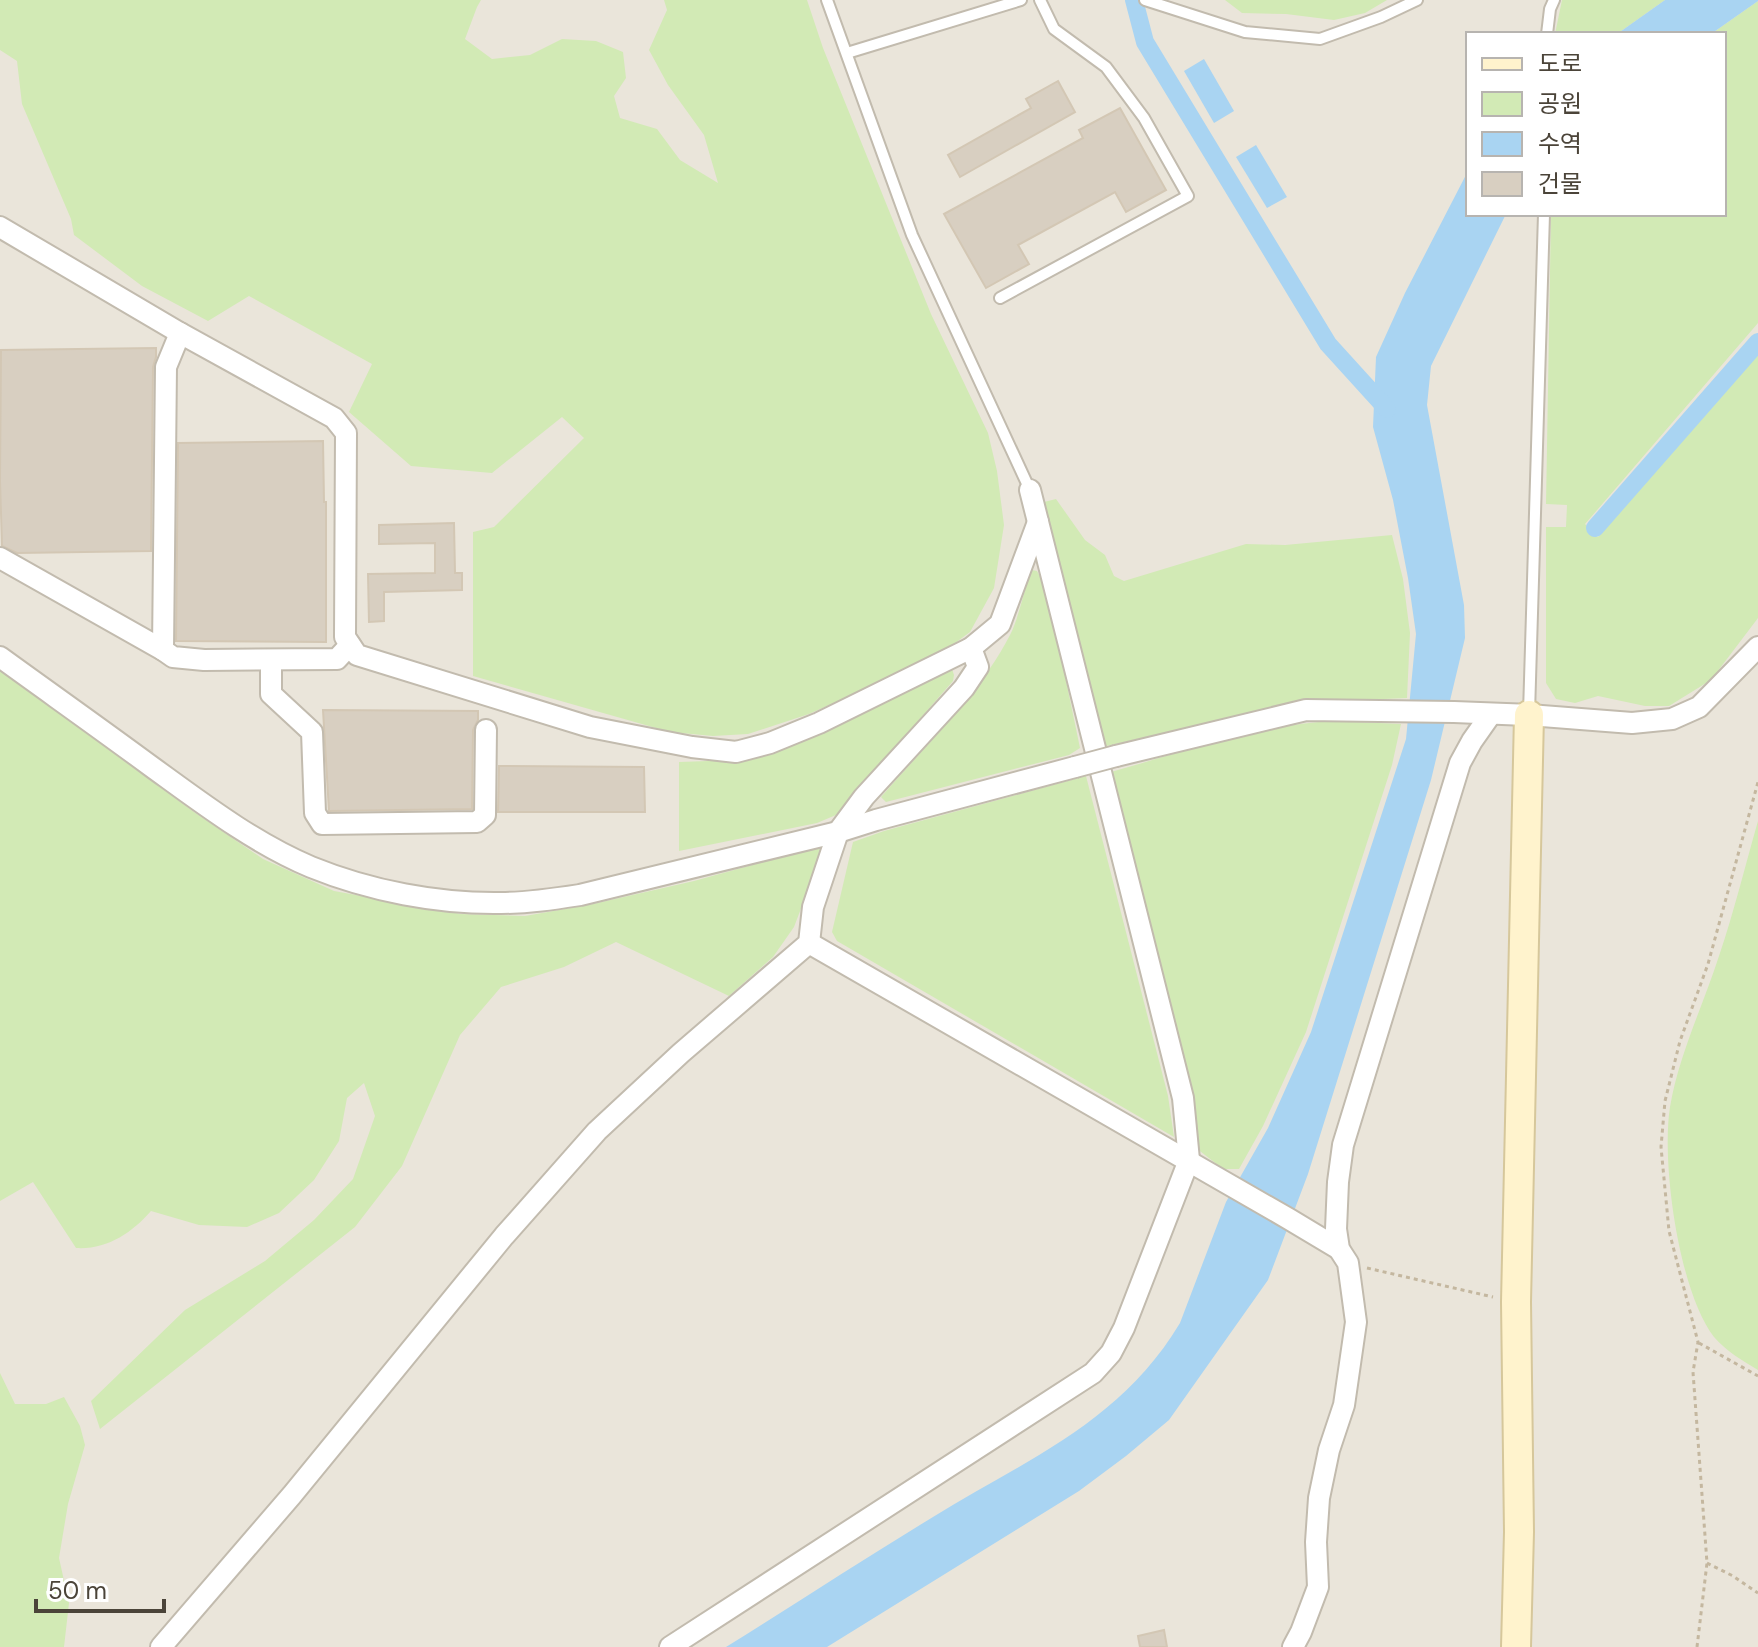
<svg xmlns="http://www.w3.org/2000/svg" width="1758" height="1647" viewBox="0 0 1758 1647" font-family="'DM Sans','Noto Sans KR',sans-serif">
<rect width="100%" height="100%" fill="#f6f3ec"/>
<path fill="#eae5da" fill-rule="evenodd" d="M0 0H1758V1647H0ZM1468 34H1724V214H1468Z"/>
<g fill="#d2eab5">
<polygon points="0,0 481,0 477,7 465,39 492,59 530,55 562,39 596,41 623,52 626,78 614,96 620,118 657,129 680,160 718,183 704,135 668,85 649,50 667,10 664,0 807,0 823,48 931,314 988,433 997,471 1004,525 994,588 970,632 947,649 872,686 809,714 748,734 713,736 670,732 473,676 473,532 494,527 584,438 562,417 492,473 411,466 349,412 372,364 249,296 208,321 142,286 74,235 71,219 22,104 17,61 0,50"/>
<polygon points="1225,0 1387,0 1365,13 1334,20 1286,14 1242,13"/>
<polygon points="1562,0 1665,0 1617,34 1555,34"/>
<polygon points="1758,1 1758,323 1585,524 1598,537 1758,355 1758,618 1711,680 1669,706 1645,706 1598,696 1575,703 1556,699 1546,683 1546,527 1566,527 1567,505 1546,504 1551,214 1724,214 1724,34 1711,34"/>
<polygon points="1056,499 1085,540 1105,555 1114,576 1124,581 1246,544 1285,545 1392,535 1403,579 1410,633 1407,698 1294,703 1102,747 1040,503"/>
<path d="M1032 570 1037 571 1047 589 1080 748 1069 755 886 802 881 797C925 746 979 695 1010 635 1020 615 1023 591 1032 570Z"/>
<polygon points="952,669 954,675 953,681 836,815 817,823 679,851 679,762 738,760 937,673"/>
<path d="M0 670 194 812 263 859 334 891 461 914 525 916 593 904 694 881 825 845 794 927 773 957 729 996 616 942 564 967 501 987 460 1035 402 1166 355 1227 100 1429 91 1401 185 1310 265 1261 314 1220 353 1179 375 1116 364 1083 347 1098 339 1141 314 1180 279 1213 247 1227 199 1225 151 1211C132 1233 106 1250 76 1248L33 1182 0 1201Z"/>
<path d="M1335 721 1401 724 1392 765 1306 1032 1263 1126 1239 1169H1223L1196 1148 1111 772C1184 752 1259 724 1335 721Z"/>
<polygon points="1086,776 1168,1096 1174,1137 837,941 832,932 853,842 884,831"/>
<path d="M1758 821V1370C1743 1361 1726 1351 1714 1337 1679 1292 1661 1163 1670 1107 1679 1054 1703 1006 1719 956 1734 912 1745 866 1758 821Z"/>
<polygon points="0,1373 15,1404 46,1404 64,1397 80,1426 85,1445 68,1504 59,1558 69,1603 64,1647 0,1647"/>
</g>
<g fill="#a9d4f2">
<polygon points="1665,0 1758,0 1758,1 1711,34 1617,34"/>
<polygon points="1204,59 1234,111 1214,123 1184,71"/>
<polygon points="1256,145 1287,197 1267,208 1236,157"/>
<path d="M1468 171V214H1506L1431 366 1427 405 1464 605 1465 638 1431 780 1308 1174 1268 1280 1169 1420 1126 1456 1079 1491 827 1647H726C795 1604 864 1559 933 1517 1027 1459 1120 1423 1180 1323L1226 1202 1268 1128 1311 1032 1406 739 1416 634 1408 578 1393 500 1373 427 1376 357 1405 293Z"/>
</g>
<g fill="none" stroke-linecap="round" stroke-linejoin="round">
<g stroke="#a9d4f2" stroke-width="18">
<polyline points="1134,0 1145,42 1328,344 1387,409"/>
<polyline points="1595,528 1758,342"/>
</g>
</g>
<g fill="#d8cfc1" stroke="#d3c7b4" stroke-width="2">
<polygon points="1058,81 1075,112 960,177 948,155 1031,108 1026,99"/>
<polygon points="1120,108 1166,190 1126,212 1115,192 1018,245 1029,264 986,288 944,214 1083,138 1079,130"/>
<polygon points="156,348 156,357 153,367 151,551 17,553 2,546 0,481 1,350"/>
<polygon points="323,441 324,502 326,502 326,642 176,641 178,443"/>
<polygon points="454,523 455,573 462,573 462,590 384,592 384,621 369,622 368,574 435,573 435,543 379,544 379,525"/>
<polygon points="323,710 478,711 478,720 473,730 472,809 329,811"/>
<polygon points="499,766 644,767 645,812 498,812"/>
<polygon points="1164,1630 1167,1647 1140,1647 1138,1636"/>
</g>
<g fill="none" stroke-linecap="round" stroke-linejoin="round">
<g stroke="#c2bbae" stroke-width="14">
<g id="lane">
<polyline points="827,0 912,235 1030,490"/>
<polyline points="1145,0 1245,32 1320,39 1381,17 1417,0"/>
<polyline points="1547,34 1550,9 1554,0"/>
<polyline points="847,53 1021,0"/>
<polyline points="1000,298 1188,196 1144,118 1106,67 1054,29 1040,0"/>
<polyline points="1529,713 1544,214"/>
</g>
</g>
<g stroke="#c2bbae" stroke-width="24">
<g id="street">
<polyline points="0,227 180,333 334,418 346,433 345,637 357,655 590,727 692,747 736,752 770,743 819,723 971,648 1000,624 1038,522"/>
<polyline points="180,333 166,367 163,650 173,657 204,660 337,659 350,645"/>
<polyline points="0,558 163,650"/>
<path d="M0 657C51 694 102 730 152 767 203 804 254 843 311 867 370 891 438 904 501 903 528 903 554 899 580 895L838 832 876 820 1075 767"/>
<polyline points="271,660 271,694 312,732 315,813 322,824 477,822 485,815 486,730"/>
<polyline points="1116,756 1306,710 1454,712 1529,715 1632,723 1672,719 1699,707 1758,647"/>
<polyline points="809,943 1289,1219 1339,1249"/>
<polyline points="161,1647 292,1495 504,1236 597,1131 681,1053 809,943 813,907 838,832 864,797 964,688 978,667 971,648"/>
<polyline points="670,1647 1093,1373 1111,1353 1124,1328 1189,1160 1183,1098 1030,490"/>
<polyline points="1293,1647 1301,1632 1318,1587 1316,1542 1319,1498 1329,1450 1344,1405 1356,1322 1348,1263 1339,1249 1336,1229 1338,1182 1343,1145 1460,763 1472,741 1491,714"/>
</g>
</g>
<g stroke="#d6c79b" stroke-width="32">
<polyline id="secondary" points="1516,1647 1519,1532 1516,1302 1529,715"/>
</g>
<g stroke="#c4b79f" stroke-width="3" stroke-dasharray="4 4" stroke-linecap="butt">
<polyline points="1367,1268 1493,1297"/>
<polyline points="1699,1343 1758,1376"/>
<polyline points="1707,1563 1733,1576 1758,1593"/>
<polyline points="1697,1647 1707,1563 1693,1372 1698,1342 1669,1231 1661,1147 1665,1101 1680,1041 1708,964 1758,782"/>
</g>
<use href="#lane" stroke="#fff" stroke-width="10"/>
<use href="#street" stroke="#fff" stroke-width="20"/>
<use href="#secondary" stroke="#fff3cd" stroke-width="28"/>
<g stroke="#c2bbae" stroke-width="24" stroke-linecap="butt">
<polyline id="street-bridge" points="1075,767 1116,756"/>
</g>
<use href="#street-bridge" stroke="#fff" stroke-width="20"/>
</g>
<rect x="1466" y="32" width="260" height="184" fill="#ffffff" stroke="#b7b4b0" stroke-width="2"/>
<rect x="1482" y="58" width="40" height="12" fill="#fff3cd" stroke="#b7b4b0" stroke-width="2"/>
<text x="1538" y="72" font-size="24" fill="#4b4439">도로</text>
<rect x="1482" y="92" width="40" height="24" fill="#d2eab5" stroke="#b7b4b0" stroke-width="2"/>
<text x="1538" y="112" font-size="24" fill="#4b4439">공원</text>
<rect x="1482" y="132" width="40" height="24" fill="#a9d4f2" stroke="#b7b4b0" stroke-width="2"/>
<text x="1538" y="152" font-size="24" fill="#4b4439">수역</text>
<rect x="1482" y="172" width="40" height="24" fill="#d8cfc1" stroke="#b7b4b0" stroke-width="2"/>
<text x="1538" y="192" font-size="24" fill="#4b4439">건물</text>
<path d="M36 1599v12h128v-12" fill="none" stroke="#4b4439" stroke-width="4"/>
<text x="48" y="1599" font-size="24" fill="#4b4439" stroke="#ffffff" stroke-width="6" paint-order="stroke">50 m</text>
</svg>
